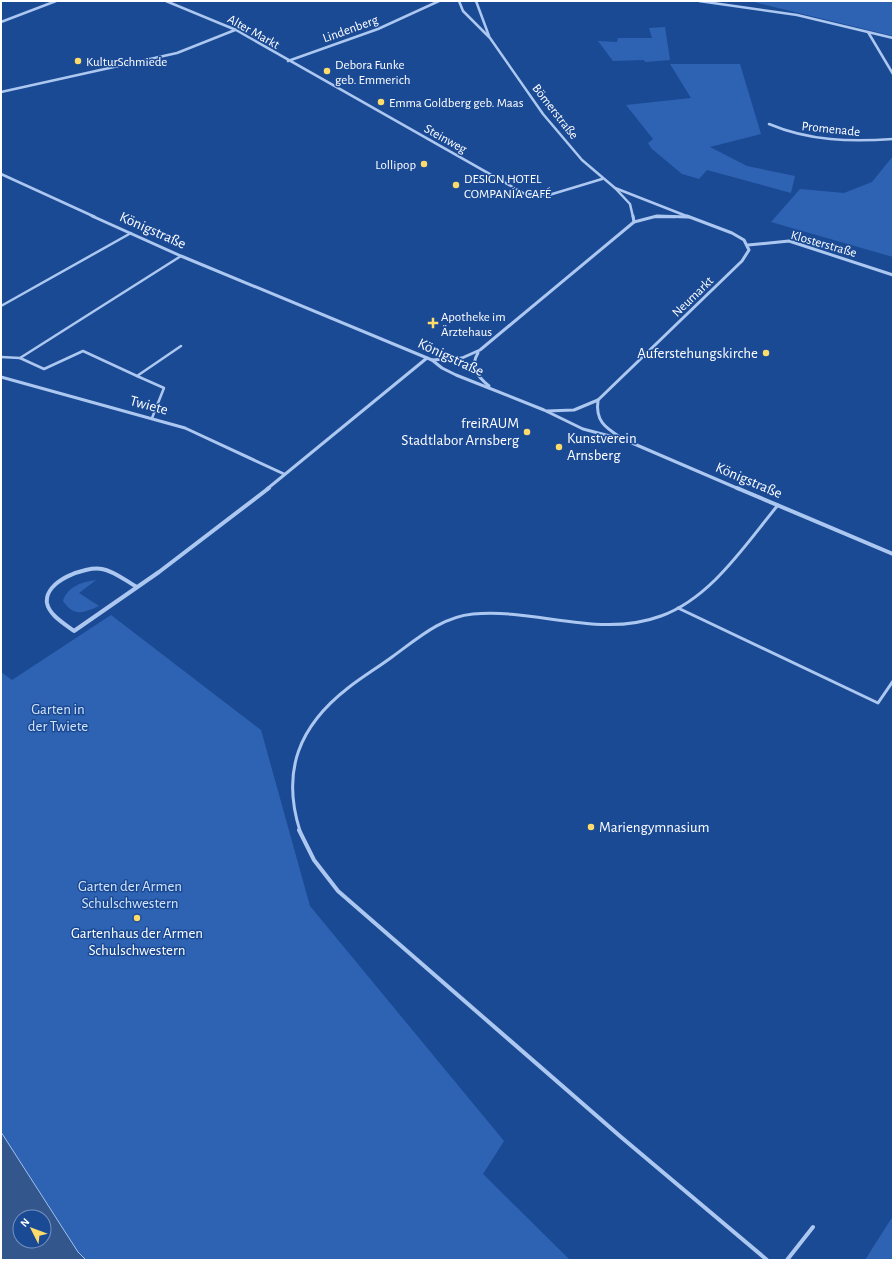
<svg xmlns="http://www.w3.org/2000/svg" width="894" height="1261" viewBox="0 0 894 1261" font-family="'Alegreya Sans',sans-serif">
<rect width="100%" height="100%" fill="#1b4a95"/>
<g fill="#2e63b3">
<polygon points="750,1 889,1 893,2 893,36"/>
<polygon points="665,27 670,60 645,62 644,60 613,61 598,41 617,42 618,38 652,38 649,28"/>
<polygon points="670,64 740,64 761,134 710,147 747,166 795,176 791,193 707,170 699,179 682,174 652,149 648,143 653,139 626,105 691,98"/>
<polygon points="893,156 893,257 771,222 800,189 844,193 872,182"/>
<path d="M96 580 79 593 99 606C83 613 74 617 63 601 68 586 82 582 96 580Z"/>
<polygon points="111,615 261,730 310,906 504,1141 483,1174 570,1260 86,1260 78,1252 1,1132 1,672 12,680"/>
<polygon points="893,1216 893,1260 865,1260"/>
</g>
<path fill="#33568d" stroke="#a0c2f2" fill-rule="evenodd" d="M1 1132 78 1252 86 1260H1ZM20 1217H44V1241H20Z"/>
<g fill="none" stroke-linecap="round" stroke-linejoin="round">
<g stroke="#adc8f0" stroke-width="2.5">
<polyline points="1,306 131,233"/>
<polyline points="1,357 20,358 44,369 83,351 137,376 181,346"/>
<polyline points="20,358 181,256"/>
<polyline points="137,376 164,388 152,418"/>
</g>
<g stroke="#adc8f0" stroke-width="3">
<polyline points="678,608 878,703 893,681"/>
<path d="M300 831C281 771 299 726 348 688 362 677 377 668 392 657 417 639 441 617 473 614 536 608 599 639 661 616 711 598 745 545 778 505"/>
</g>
<g stroke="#adc8f0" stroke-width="4">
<polyline points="299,830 314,860 338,891 621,1137 767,1260"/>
<polyline points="787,1260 813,1227"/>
</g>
<g stroke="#adc8f0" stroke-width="2.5">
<polyline points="166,1 236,30 525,194 549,195 602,179"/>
<polyline points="459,1 463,11 490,38 543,114 582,160 615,188 630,204 633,217"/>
<polyline points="476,1 489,36"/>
<polyline points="699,1 797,15 893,38"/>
<polyline points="1,22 56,1"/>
<polyline points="868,32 893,74"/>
<polyline points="288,61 378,29 439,1"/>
<polyline points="1,92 177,53 235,30"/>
<path d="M769 124C809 141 851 142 893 139"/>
<polyline points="1,174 95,217"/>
<polyline points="615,188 689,217"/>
<polyline points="655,217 675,217"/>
</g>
<g stroke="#adc8f0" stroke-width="3">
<polyline points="92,216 181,256 432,360 442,368 456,375 544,410 583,429 625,440 739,489"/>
<polyline points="633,216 634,222"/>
<polyline points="748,245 789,241 893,275"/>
<path d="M478 353C469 367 478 377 489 386"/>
<polyline points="432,360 462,358 480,350 634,222 657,216 688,217"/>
<polyline points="1,377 185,428 284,474"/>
<path d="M598 400C595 422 606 428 623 439"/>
<polyline points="547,411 574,410 598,400 742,261 749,250 744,240 732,233 687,216"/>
<polyline points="267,489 427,358"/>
</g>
<g stroke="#adc8f0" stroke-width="4">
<polyline points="737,488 893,554"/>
<path d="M137 587C126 581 114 571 102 569 85 566 44 581 47 603 49 615 65 624 74 631L159 572 269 488"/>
</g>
</g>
<g fill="#ffdb6b" stroke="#1b4a95" stroke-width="1.5">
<circle cx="78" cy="61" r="4"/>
<circle cx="327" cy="71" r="4"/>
<circle cx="381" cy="102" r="4"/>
<circle cx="424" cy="164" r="4"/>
<circle cx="456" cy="185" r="4"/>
<path d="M431 317h4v4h4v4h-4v4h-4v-4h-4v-4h4z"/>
<circle cx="766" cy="353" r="4"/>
<circle cx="527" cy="432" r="4"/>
<circle cx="559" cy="447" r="4"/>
<circle cx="591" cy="827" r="4"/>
<circle cx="137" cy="918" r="4"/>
</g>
<g text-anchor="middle" stroke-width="3" stroke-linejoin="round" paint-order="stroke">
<g font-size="13" fill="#fff" stroke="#1b4a95">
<text transform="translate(350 28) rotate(-20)" y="5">Lindenberg</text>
<text transform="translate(254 31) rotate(29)" y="5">Alter Markt</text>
<text transform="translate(556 111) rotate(52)" y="5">Bömerstraße</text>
<text transform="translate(831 128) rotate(6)" y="5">Promenade</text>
<text transform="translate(446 138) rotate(29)" y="5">Steinweg</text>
<text transform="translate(824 243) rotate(16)" y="5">Klosterstraße</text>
<text transform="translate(692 296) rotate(-44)" y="5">Neumarkt</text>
</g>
<g font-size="13" fill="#fff" stroke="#1b4a95" text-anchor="start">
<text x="86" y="66">KulturSchmiede</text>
<text x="335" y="69">Debora Funke<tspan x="335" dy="15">geb. Emmerich</tspan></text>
<text x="389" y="107">Emma Goldberg geb. Maas</text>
<text x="416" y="169" text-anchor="end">Lollipop</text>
<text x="464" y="183">DESIGN HOTEL<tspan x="464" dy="15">COMPANÍA CAFÉ</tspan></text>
<text x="441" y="321">Apotheke im<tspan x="441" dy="15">Ärztehaus</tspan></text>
</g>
<g font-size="15" fill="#fff" stroke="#1b4a95">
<text transform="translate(153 230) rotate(24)" y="5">Königstraße</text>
<text transform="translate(451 357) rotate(25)" y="5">Königstraße</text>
<text transform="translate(149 405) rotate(15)" y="5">Twiete</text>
<text transform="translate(749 480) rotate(23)" y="5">Königstraße</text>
</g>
<g font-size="15" fill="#fff" stroke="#1b4a95" text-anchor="end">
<text x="758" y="358">Auferstehungskirche</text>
<text x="519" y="428">freiRAUM<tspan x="519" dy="17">Stadtlabor Arnsberg</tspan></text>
<text x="567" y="443" text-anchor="start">Kunstverein<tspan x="567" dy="17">Arnsberg</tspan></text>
<text x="599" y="832" text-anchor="start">Mariengymnasium</text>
<text x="137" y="938" text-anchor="middle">Gartenhaus der Armen<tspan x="137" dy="17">Schulschwestern</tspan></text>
</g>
<g font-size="15" fill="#d3e4fb" stroke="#1b4a95">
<text x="58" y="714">Garten in<tspan x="58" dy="17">der Twiete</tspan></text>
<text x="130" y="891">Garten der Armen<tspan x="130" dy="17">Schulschwestern</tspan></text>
</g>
</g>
<rect width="894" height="1261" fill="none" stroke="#ffffff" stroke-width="4"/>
<g transform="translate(32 1229) rotate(312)"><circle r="19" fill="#1b4a95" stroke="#7692bf"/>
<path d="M0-3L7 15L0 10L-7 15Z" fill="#ffdb6b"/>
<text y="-6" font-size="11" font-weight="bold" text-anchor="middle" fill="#ffffff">N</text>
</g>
</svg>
